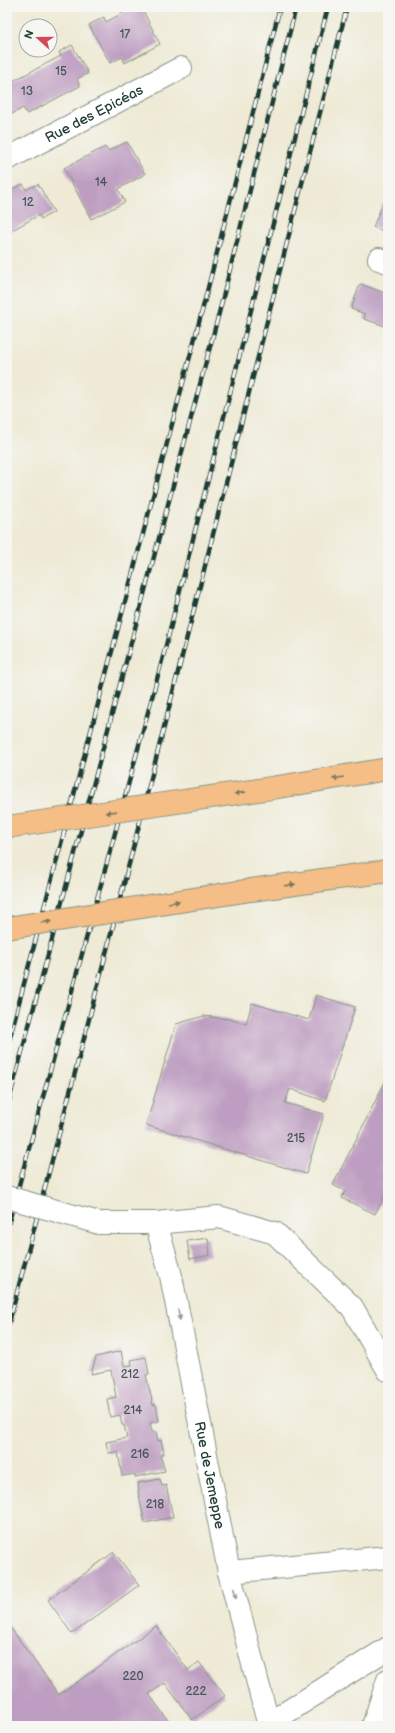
<svg xmlns="http://www.w3.org/2000/svg" width="395" height="1733" viewBox="0 0 395 1733" font-family="'Balsamiq Sans',sans-serif">
<rect width="100%" height="100%" fill="#f6f6f2"/>
<filter id="ink" filterUnits="userSpaceOnUse"><feTurbulence type="fractalNoise" baseFrequency=".025" numOctaves="2"/><feDisplacementMap in="SourceGraphic" scale="8" xChannelSelector="R" yChannelSelector="G"/><feConvolveMatrix kernelMatrix="1 2 1 2 8 2 1 2 1" color-interpolation-filters="sRGB"/></filter>
<filter id="wash" filterUnits="userSpaceOnUse"><feTurbulence type="fractalNoise" baseFrequency=".012" numOctaves="4" result="noise"/><feDisplacementMap in="SourceGraphic" scale="16" xChannelSelector="R" yChannelSelector="G"/><feGaussianBlur stdDeviation="0.9" result="paint"/><feColorMatrix in="noise" values="0 0 0 0 0 0 0 0 0 0 0 0 0 0 0 0 0 1.4 0 .05"/><feComposite in="paint" operator="in"/></filter>
<g filter="url(#wash)">
<rect width="100%" height="100%" fill="#eeead5"/>
<g id="blocks">
<g fill="#bd9dc1">
<polygon points="134,7 141,7 160,44 125,63 122,57 110,63 89,25 104,17 106,22"/>
<polygon points="72,45 88,73 77,79 80,86 27,114 23,108 12,114 7,105 7,80 9,78 11,82 61,56 59,52"/>
<polygon points="127,142 145,174 118,189 125,202 91,219 64,168 105,147 108,151"/>
<polygon points="23,184 26,190 38,184 54,212 41,219 39,215 7,233 7,192"/>
<polygon points="383,203 388,204 388,233 373,227"/>
<polygon points="360,284 388,294 388,327 364,319 365,314 351,309"/>
<polygon points="316,995 355,1007 325,1101 290,1089 285,1103 324,1114 306,1174 146,1125 176,1024 204,1016 229,1019 246,1024 252,1003 309,1020"/>
<polygon points="386,1080 388,1081 388,1189 375,1214 342,1198 345,1191 333,1185"/>
<polygon points="208,1238 210,1255 190,1259 187,1241"/>
<polygon points="121,1351 124,1366 132,1365 131,1360 146,1357 149,1374 146,1375 153,1405 156,1404 159,1421 150,1423 152,1432 156,1432 158,1441 161,1440 164,1454 160,1455 165,1471 135,1477 135,1474 122,1476 118,1452 108,1453 106,1442 127,1438 124,1425 122,1425 120,1415 110,1417 107,1399 116,1397 111,1370 91,1374 96,1357"/>
<polygon points="160,1479 162,1486 166,1485 173,1517 145,1523 138,1491 139,1491 138,1483"/>
<polygon points="114,1552 139,1585 72,1634 48,1600"/>
<polygon points="7,1623 59,1695 156,1626 188,1670 199,1662 225,1696 192,1720 165,1683 149,1694 172,1726 7,1726"/>
</g>
</g>
</g>
<g filter="url(#ink)">
<use href="#blocks" fill-opacity="0" stroke="#869484" stroke-width="1"/>
<g fill="none" stroke-linecap="round" stroke-linejoin="round">
<g stroke="#869484" stroke-width="24">
<g id="minor">
<path id="s1" d="M7 159 181 68"/>
<polyline points="379,259 388,262"/>
<polyline points="99,1223 156,1223 219,1217 275,1233 352,1307 388,1370"/>
<path id="s2" d="M156 1223 171 1276 229 1572 269 1726"/>
<polyline points="229,1572 388,1557"/>
<polyline points="268,1724 388,1648"/>
<polyline points="373,1726 388,1680"/>
</g>
</g>
<g stroke="#869484" stroke-width="24">
<g id="highway">
<polyline points="278,787 388,769"/>
<polyline points="251,890 388,871"/>
</g>
</g>
<use href="#minor" stroke="#fff" stroke-width="22"/>
<use href="#highway" stroke="#f5be86" stroke-width="22"/>
<g stroke="#1f3d34" stroke-width="4.5">
<g id="rail">
<polyline points="7,1048 202,311 280,7"/>
<polyline points="7,1108 219,313 296,7"/>
<polyline points="7,1229 163,657 328,7"/>
<path d="M7 1330C125 890 234 448 347 7"/>
</g>
</g>
<use href="#rail" stroke="#f6f6f2" stroke-width="3" stroke-dasharray="9" stroke-linecap="butt"/>
<g stroke="#869484" stroke-width="24" stroke-linecap="butt">
<polyline id="minor-bridge" points="7,1197 99,1223"/>
</g>
<g stroke="#869484" stroke-width="24" stroke-linecap="butt">
<g id="highway-bridge">
<polyline points="7,827 278,787"/>
<polyline points="7,928 251,890"/>
</g>
</g>
<use href="#minor-bridge" stroke="#fff" stroke-width="22"/>
<use href="#highway-bridge" stroke="#f5be86" stroke-width="22"/>
</g>
<defs><path id="oneway-solid" d="M-6-.8H1V-3.2L6.5 0L1 3.2V.8H-6Z"/></defs>
<g fill="#7f7759">
<use href="#oneway-solid" transform="translate(338 778) rotate(170)"/>
<use href="#oneway-solid" transform="translate(240 793) rotate(172)"/>
<use href="#oneway-solid" transform="translate(111 812) rotate(172)"/>
<use href="#oneway-solid" transform="translate(290 885) rotate(-8)"/>
<use href="#oneway-solid" transform="translate(174 902) rotate(-9)"/>
<use href="#oneway-solid" transform="translate(46 922) rotate(-9)"/>
</g>
<g fill="#8f9e9a">
<use href="#oneway-solid" transform="translate(179 1315) rotate(79)"/>
<use href="#oneway-solid" transform="translate(235 1593) rotate(76)"/>
</g>
</g>
<g text-anchor="middle" stroke-width="3.5" stroke-linejoin="round" paint-order="stroke">
<g font-size="12" fill="#465557">
<text x="125" y="38">17</text>
<text x="61" y="75">15</text>
<text x="27" y="95">13</text>
<text x="101" y="186">14</text>
<text x="28" y="206">12</text>
<text x="296" y="1142">215</text>
<text x="130" y="1378">212</text>
<text x="133" y="1414">214</text>
<text x="140" y="1458">216</text>
<text x="155" y="1508">218</text>
<text x="133" y="1680">220</text>
<text x="196" y="1695">222</text>
</g>
<g font-size="14" fill="#1f3d34" stroke="#f6f6f2">
<text dy="5" stroke="none"><textPath href="#s1" startOffset="98">Rue des Epicéas</textPath></text>
<text dy="5" stroke="none"><textPath href="#s2" startOffset="258">Rue de Jemeppe</textPath></text>
</g>
</g>
<rect width="395" height="1733" fill="none" stroke="#f6f6f2" stroke-width="24"/>
<g transform="translate(38 38) rotate(291)"><circle r="19" fill="#f6f6f2" stroke="#a0aca6"/>
<path d="M0-3L7 15L0 10L-7 15Z" fill="#d1495b"/>
<text y="-6" font-size="11" font-weight="bold" text-anchor="middle" fill="#1f3d34">N</text>
</g>
</svg>
